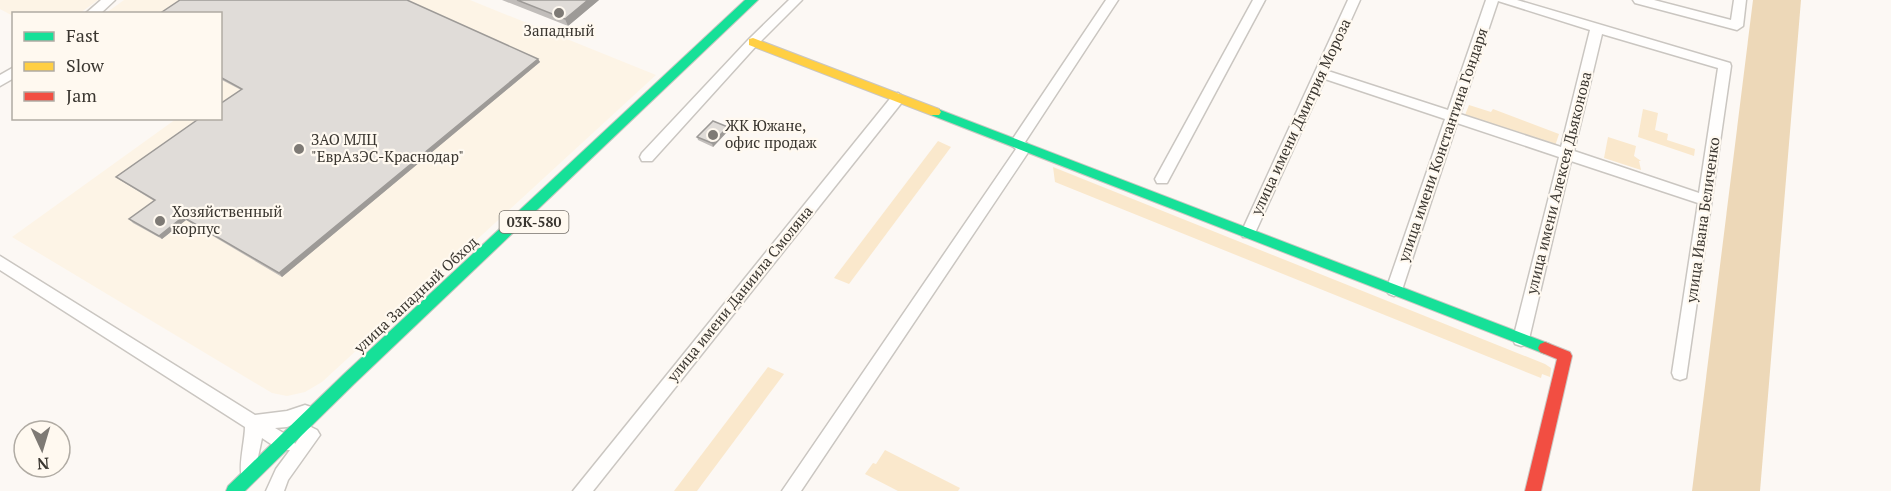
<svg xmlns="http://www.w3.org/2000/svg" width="1891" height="491" viewBox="0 0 1891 491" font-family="'PT Serif',serif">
<rect width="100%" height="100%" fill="#fcf8f4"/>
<g fill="#fdf4e6">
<polygon points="0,0 98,0 80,13 14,14 13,16 0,9"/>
<polygon points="124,0 470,0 656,75 322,382 305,392 287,396 272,393 12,237 176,119 220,118 220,14 106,13"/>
</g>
<g fill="#fae8cc">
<polygon points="1469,105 1491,112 1493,109 1559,134 1555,146 1465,115"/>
<polygon points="1643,109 1658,113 1655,130 1668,134 1667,140 1695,149 1694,156 1638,137"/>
<polygon points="1608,137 1636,146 1634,156 1641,161 1639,161 1641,170 1604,158"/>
<polygon points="938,141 951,147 849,284 834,278"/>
<polygon points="1053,167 1545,364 1551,368 1550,377 1542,374 1541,378 1055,182"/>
<polygon points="768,367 784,374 697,491 674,491"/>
<polygon points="885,450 960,488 958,491 898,491 865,474 873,463 876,464"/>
</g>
<polygon fill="#edd8b8" points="1753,0 1801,0 1760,491 1692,491"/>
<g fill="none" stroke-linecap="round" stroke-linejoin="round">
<g stroke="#cac6c1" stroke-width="3">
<g id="street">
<polygon points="101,0 115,0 100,14 85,14"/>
<polygon points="789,0 802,0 757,45 652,161 642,161 640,157 642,153 749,39"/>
<polygon points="1106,0 1118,0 1025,142 1031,147 1029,151 801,491 782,491 1016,149 1010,144 1012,140"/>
<polygon points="1253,0 1265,0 1167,183 1157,183 1155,179"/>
<path d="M1348 0H1360L1328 71 1448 110 1486 0H1517L1730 63 1731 66 1686 378 1680 380 1674 378 1672 373 1698 203 1571 161 1529 339 1527 344 1521 346 1515 344 1513 339 1559 157 1457 123 1402 290 1399 294 1394 296 1389 294 1386 290 1445 119 1325 79 1255 233 1253 237H1243L1241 233ZM1498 1 1590 30 1561 147 1460 114ZM1602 34 1718 68 1699 193 1574 151Z"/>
<polygon points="1633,0 1654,0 1731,20 1734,0 1746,0 1743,26 1737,30 1635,3"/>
<polygon points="14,67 14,78 0,86 0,75"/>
<polygon points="898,93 905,98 903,101 593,491 573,491 893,95"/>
<path d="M0 256 255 415 287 411 305 405 311 407 313 412 311 417 287 427 275 428 292 438 295 444 305 430 311 427 317 430 320 435 288 480 284 491H266L276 469 290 450H280L262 438 254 476 248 478 242 476C238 467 245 440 245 427L0 270Z"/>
</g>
</g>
<g stroke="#cac6c1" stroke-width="2">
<g id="fast">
<polygon points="745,0 758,0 354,384 245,491 226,491 228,486 344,374"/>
<polygon points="935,108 1550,344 1552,348 1550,352 1545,354 1540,352 931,115 929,112"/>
</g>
</g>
<g stroke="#cac6c1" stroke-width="2">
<polygon id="slow" points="753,38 939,109 941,112 939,115 931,115 749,45 749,39"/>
</g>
<g stroke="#cac6c1" stroke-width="2">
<polygon id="jam" points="1545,342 1570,352 1572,356 1541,491 1525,491 1557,359 1540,352 1538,348 1540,344"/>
</g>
<use href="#street" fill="#fffefd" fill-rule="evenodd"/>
<use href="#fast" fill="#16e098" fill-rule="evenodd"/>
<use href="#slow" fill="#ffcf43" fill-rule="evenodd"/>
<use href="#jam" fill="#f24e42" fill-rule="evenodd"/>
</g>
<g fill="#c1bdba">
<polygon points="502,0 599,0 568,26"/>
<polygon points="220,14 538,59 540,62 282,277 186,220 162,239 133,223 129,219 154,201 120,180 116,177 241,90 220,79"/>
<polygon points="728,127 728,131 713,147 698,140 697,137"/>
</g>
<g fill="#9d9a97">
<polygon points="588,0 599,0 568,26 565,19"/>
<polygon points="538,59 540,62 282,277 279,273"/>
<polygon points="728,127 728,131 713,147 712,143"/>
<polygon points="183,217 186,220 162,239 159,236"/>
</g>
<g fill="#e0dcd8" stroke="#9d9a97" stroke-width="1.5">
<polygon points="180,0 407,0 538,59 279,273 183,217 159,236 129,219 155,200 116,177 200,118 220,118 220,104 242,89 220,77 220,14 159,14"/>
<polygon points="517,0 588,0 565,19"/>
<polygon points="713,121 728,127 712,143 697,137"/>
</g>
<g fill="#7e7a75" stroke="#fff9f0" stroke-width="2">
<circle cx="559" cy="13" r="6"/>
<circle cx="713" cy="135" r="6"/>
<circle cx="299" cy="149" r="6"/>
<circle cx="160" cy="221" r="6"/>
</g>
<g text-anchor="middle" stroke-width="4.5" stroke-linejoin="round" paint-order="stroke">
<rect fill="#fff9f0" stroke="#75706a" stroke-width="1.5" x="499.5" y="211" width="69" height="22" rx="4.5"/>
<g font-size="14" font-weight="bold" fill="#3a3630">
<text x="534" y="227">03К-580</text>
</g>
<g font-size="15" fill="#3a3630" stroke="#fff9f0" text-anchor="start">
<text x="559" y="36" text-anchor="middle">Западный</text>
<text x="725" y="131">ЖК Южане,<tspan x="725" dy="17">офис продаж</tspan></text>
<text x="311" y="145">ЗАО МЛЦ<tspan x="311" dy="17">"ЕврАзЭС-Краснодар"</tspan></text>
<text x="172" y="217">Хозяйственный<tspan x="172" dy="17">корпус</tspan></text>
</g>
<g font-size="15" fill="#3a3630" stroke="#fff9f0">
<text transform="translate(1301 117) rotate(-65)" y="5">улица имени Дмитрия Мороза</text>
<text transform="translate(1443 145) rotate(-71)" y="5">улица имени Константина Гондаря</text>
<text transform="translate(1559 183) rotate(-76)" y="5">улица имени Алексея Дьяконова</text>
<text transform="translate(1703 220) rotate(-82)" y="5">улица Ивана Беличенко</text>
<text transform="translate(740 294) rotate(-51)" y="5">улица имени Даниила Смоляна</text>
<text transform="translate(416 295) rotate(-43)" y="5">улица Западный Обход</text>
</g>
</g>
<rect x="12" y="12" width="210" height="108" fill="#fff9f0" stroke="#b0aba3" stroke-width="1.5"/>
<rect x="24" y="32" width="30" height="9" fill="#16e098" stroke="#b0aba3" stroke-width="1.5"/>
<text x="66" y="42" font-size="18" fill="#3a3630">Fast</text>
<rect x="24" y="62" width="30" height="9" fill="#ffcf43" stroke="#b0aba3" stroke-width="1.5"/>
<text x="66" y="72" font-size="18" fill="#3a3630">Slow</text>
<rect x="24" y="92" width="30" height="9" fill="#f24e42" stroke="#b0aba3" stroke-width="1.5"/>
<text x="66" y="102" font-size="18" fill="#3a3630">Jam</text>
<g transform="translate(42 449) rotate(176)"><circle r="28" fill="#fff9f0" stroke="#b0aba3" stroke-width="1.5"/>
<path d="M0-4.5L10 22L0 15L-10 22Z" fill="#7e7a75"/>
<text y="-9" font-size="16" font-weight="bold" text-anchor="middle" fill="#3a3630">N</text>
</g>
</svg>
